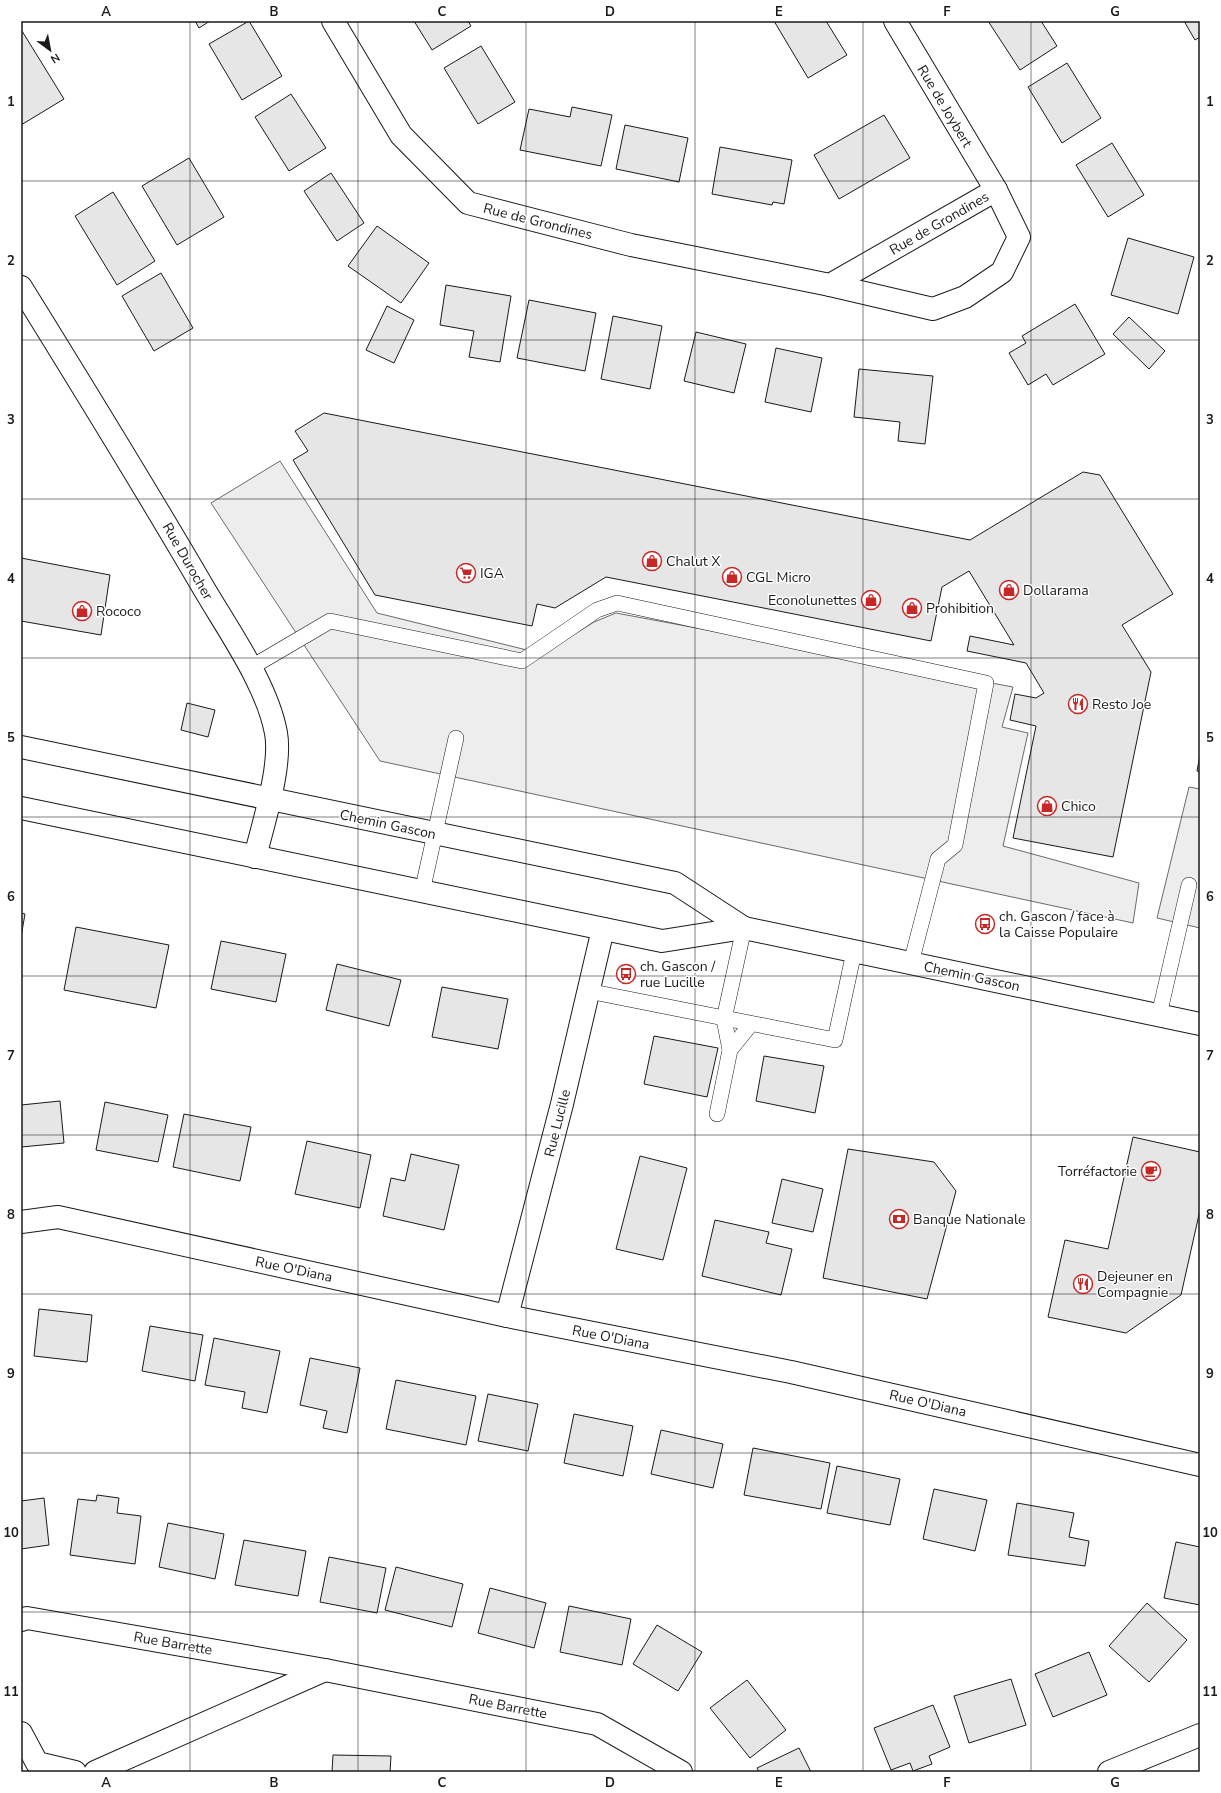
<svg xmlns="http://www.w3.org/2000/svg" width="1221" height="1793" viewBox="0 0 1221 1793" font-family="'Nunito Sans',sans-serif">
<rect width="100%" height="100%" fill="#fff"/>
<g fill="#ededed" stroke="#6a6a6a">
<polygon points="280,461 377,613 543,654 594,622 616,613 1013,687 1002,727 1028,733 1003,846 1139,883 1133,923 380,761 211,503"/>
<polygon points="1189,787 1200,789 1200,928 1157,918"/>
</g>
<g fill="#e6e6e6" stroke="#1a1a1a">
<polygon points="195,21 210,21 199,28"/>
<polygon points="249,21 282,76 242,100 209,44"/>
<polygon points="414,21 468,21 471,26 432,50"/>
<polygon points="774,21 826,21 847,55 808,78"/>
<polygon points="988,21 1041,21 1057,46 1020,70"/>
<polygon points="1184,21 1200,21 1200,37 1195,40"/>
<polygon points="22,31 64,99 21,125 21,32"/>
<polygon points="481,46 515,102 478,124 444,68"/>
<polygon points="1067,63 1101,118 1062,143 1028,87"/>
<polygon points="291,94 326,148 289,171 255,117"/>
<polygon points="572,107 612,115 601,166 520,150 529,109 570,117"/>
<polygon points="884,115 910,158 839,199 814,155"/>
<polygon points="625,125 688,138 679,182 616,169"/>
<polygon points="1112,143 1144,195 1108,217 1076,165"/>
<polygon points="720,147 792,160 784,204 773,202 772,205 712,194"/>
<polygon points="189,158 224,217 177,245 142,186"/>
<polygon points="331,173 364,223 337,241 304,191"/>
<polygon points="113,192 155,261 117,285 75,216"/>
<polygon points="377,226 429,263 401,303 348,266"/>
<polygon points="1128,238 1194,257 1178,314 1111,295"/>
<polygon points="161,273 193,328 154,351 122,296"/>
<polygon points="446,285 511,296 500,362 469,357 474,331 440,325"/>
<polygon points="529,300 596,313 585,371 517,358"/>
<polygon points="1075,304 1105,354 1053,385 1046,374 1028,385 1009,353 1026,343 1022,336"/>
<polygon points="387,306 414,320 394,363 366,350"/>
<polygon points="613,316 662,326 650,389 601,379"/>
<polygon points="1129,317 1165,351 1149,369 1113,334"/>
<polygon points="696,332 746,344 734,393 684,381"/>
<polygon points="776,348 822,358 811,412 765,402"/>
<polygon points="859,369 933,376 925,444 898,441 900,422 854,417"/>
<polygon points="324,413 970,540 1083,472 1100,475 1173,594 1122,625 1151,672 1113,857 1013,838 1036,726 1010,720 1015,694 1036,698 1044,693 1026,663 967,651 970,636 1014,645 969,571 942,587 931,641 606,577 555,608 537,604 532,626 375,595 293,460 308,451 295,431"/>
<polygon points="21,558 110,575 101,635 21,621"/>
<polygon points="187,703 215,710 208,737 181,730"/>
<polygon points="1200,755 1200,772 1197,771"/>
<polygon points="21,913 25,914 21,937"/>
<polygon points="76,927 169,945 156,1008 64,990"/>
<polygon points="221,941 286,954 276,1002 211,989"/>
<polygon points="337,964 401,980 389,1026 326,1010"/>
<polygon points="442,987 508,999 498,1049 432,1037"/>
<polygon points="654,1036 718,1048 707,1097 644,1084"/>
<polygon points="764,1056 824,1066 815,1113 756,1101"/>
<polygon points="60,1101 64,1143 21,1147 21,1105"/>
<polygon points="105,1102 168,1115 158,1162 96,1150"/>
<polygon points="184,1114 251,1127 240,1181 173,1167"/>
<polygon points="1133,1137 1200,1152 1200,1210 1181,1295 1126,1333 1048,1317 1065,1240 1108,1249"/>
<polygon points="307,1141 371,1155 360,1208 295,1194"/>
<polygon points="848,1149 934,1162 956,1191 927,1299 823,1278"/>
<polygon points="411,1154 459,1165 444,1230 383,1216 391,1178 405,1181"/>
<polygon points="640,1156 687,1168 663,1260 616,1249"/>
<polygon points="782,1179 823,1189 813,1232 772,1223"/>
<polygon points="715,1220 769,1232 766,1243 792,1249 781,1295 702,1276"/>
<polygon points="39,1309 92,1315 87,1362 34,1356"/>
<polygon points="150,1326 203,1335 195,1381 142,1371"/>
<polygon points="214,1338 280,1351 267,1413 242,1408 245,1392 205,1385"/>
<polygon points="310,1358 360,1368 347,1433 323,1428 327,1411 300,1405"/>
<polygon points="396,1380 476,1396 466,1445 386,1429"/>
<polygon points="488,1394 538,1404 528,1451 478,1441"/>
<polygon points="574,1414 633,1426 623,1476 564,1463"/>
<polygon points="661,1430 723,1444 713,1488 651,1474"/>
<polygon points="753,1448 830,1463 821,1509 744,1495"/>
<polygon points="837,1466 900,1479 890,1525 827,1513"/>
<polygon points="934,1489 987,1500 975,1551 923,1539"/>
<polygon points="97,1495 119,1498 117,1513 141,1516 135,1564 70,1555 78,1499 96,1501"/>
<polygon points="44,1498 49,1545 21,1549 21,1501"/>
<polygon points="1017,1503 1074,1513 1069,1537 1089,1541 1085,1566 1008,1555"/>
<polygon points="168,1523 224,1534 215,1579 159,1567"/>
<polygon points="244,1540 306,1551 298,1596 235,1585"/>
<polygon points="1176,1542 1200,1547 1200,1605 1164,1598"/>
<polygon points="329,1557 386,1568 377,1613 320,1602"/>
<polygon points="396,1567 463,1584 452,1627 385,1610"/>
<polygon points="490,1588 546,1603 534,1648 478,1633"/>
<polygon points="1147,1603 1187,1640 1149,1682 1109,1646"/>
<polygon points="569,1606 631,1619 622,1665 560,1652"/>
<polygon points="657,1625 702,1652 678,1691 633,1664"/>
<polygon points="1089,1652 1107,1695 1053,1717 1035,1674"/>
<polygon points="1011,1679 1026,1725 969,1743 954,1696"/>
<polygon points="747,1680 786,1730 750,1758 710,1708"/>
<polygon points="933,1705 950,1747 929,1756 932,1764 913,1771 910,1763 891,1770 874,1728"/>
<polygon points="799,1748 811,1772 759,1772 757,1768"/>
<polygon points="333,1755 391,1756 390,1772 332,1772"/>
</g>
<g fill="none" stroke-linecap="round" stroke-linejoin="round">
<g stroke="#1a1a1a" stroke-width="16">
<g id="lane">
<polyline points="250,668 330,621 522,661 597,610 617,603 986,683 955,845 938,859 911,963"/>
<polyline points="422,892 456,738"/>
<polyline points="588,991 835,1040 854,952"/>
<polyline points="1159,1015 1189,885"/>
<polyline points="730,1050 751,1024"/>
<polyline points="717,1114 730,1050 724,1019 744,928"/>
</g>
</g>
<g stroke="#1a1a1a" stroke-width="24">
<g id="street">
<polyline points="333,21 401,135 468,203 631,245 830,285 996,190"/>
<polyline points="830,285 933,309 965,297 1002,272 1019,237 996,190 895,21"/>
<path d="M21 287C83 387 144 486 203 587 228 630 267 684 276 733 282 766 263 824 255 857"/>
<polyline points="21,1222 58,1217 507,1316 791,1372 1200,1465"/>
<polyline points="507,1316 562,1104 603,929"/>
<polyline points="21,1620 27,1618 325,1670 597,1724 681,1772"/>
<polyline points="21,1733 37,1763 75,1772"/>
<polyline points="95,1772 325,1670"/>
<polyline points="1109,1772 1200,1735"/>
</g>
</g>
<g stroke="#1a1a1a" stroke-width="24">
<g id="secondary">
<polyline points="21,747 675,883 744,928"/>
<polyline points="21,808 662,941 744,928 1200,1024"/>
</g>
</g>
<use href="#lane" stroke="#fff" stroke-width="15"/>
<use href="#street" stroke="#fff" stroke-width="22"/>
<use href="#secondary" stroke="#fff" stroke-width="22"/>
</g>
<path fill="none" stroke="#1a1a1a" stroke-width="1" stroke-opacity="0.55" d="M190 21V1772M358 21V1772M526 21V1772M695 21V1772M863 21V1772M1031 21V1772M21 181H1200M21 340H1200M21 499H1200M21 658H1200M21 817H1200M21 976H1200M21 1135H1200M21 1294H1200M21 1453H1200M21 1612H1200"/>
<defs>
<g id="shop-ring" transform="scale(1)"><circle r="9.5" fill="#fff" stroke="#c62828" stroke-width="1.5"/><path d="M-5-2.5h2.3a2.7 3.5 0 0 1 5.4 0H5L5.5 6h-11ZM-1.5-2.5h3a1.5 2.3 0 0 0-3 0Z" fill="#c62828"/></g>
<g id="supermarket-ring" transform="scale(1)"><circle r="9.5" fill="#fff" stroke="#c62828" stroke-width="1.5"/><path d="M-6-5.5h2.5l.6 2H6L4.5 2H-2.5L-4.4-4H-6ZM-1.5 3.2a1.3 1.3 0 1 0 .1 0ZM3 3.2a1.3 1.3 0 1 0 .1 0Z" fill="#c62828"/></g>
<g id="restaurant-ring" transform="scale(1)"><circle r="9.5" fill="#fff" stroke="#c62828" stroke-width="1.5"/><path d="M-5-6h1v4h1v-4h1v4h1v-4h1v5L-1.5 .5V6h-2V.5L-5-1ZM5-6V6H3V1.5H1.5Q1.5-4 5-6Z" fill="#c62828"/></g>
<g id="bus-ring" transform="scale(1)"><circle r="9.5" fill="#fff" stroke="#c62828" stroke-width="1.5"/><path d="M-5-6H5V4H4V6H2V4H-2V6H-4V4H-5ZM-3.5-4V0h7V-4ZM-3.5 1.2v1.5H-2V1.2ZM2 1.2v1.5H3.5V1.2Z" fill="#c62828"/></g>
<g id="cafe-ring" transform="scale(1)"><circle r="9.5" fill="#fff" stroke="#c62828" stroke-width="1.5"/><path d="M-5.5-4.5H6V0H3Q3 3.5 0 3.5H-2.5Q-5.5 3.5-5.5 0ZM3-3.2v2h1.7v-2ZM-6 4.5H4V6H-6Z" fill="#c62828"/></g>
<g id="bank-ring" transform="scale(1)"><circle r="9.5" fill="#fff" stroke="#c62828" stroke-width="1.5"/><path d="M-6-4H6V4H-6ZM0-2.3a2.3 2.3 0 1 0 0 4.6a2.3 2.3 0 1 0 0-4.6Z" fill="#c62828"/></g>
</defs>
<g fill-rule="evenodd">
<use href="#shop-ring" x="652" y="561"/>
<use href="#supermarket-ring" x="466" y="573"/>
<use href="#shop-ring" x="732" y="577"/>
<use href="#shop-ring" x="1009" y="590"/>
<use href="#shop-ring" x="871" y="600"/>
<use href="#shop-ring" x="912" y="608"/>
<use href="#shop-ring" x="82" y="611"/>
<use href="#restaurant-ring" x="1078" y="704"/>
<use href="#shop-ring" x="1047" y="806"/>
<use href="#bus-ring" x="985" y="924"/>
<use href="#bus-ring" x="626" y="974"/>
<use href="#cafe-ring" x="1151" y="1171"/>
<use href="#bank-ring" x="899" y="1219"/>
<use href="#restaurant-ring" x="1083" y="1284"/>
</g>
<g text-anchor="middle" stroke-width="3" stroke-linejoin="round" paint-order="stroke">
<g font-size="14" fill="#1a1a1a" stroke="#fff">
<text transform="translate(945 106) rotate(59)" y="5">Rue de Joybert</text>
<text transform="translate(538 221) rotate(14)" y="5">Rue de Grondines</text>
<text transform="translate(939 223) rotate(-30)" y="5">Rue de Grondines</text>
<text transform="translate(188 561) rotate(60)" y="5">Rue Durocher</text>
<text transform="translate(388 824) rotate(12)" y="5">Chemin Gascon</text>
<text transform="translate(972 976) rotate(12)" y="5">Chemin Gascon</text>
<text transform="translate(557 1123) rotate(-76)" y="5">Rue Lucille</text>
<text transform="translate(294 1269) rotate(12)" y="5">Rue O'Diana</text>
<text transform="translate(611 1337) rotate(11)" y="5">Rue O'Diana</text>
<text transform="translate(928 1403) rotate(13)" y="5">Rue O'Diana</text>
<text transform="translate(173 1643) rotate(10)" y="5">Rue Barrette</text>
<text transform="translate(508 1706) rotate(11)" y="5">Rue Barrette</text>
</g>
<g font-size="14" fill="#1a1a1a" stroke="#fff" text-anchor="start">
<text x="666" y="566">Chalut X</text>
<text x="480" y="578">IGA</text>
<text x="746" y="582">CGL Micro</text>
<text x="1023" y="595">Dollarama</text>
<text x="857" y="605" text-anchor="end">Econolunettes</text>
<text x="926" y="613">Prohibition</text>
<text x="96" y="616">Rococo</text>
<text x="1092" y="709">Resto Joe</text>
<text x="1061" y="811">Chico</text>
<text x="999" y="921">ch. Gascon / face à<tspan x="999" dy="16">la Caisse Populaire</tspan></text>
<text x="640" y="971">ch. Gascon /<tspan x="640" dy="16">rue Lucille</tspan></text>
<text x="1137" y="1176" text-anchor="end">Torréfactorie</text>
<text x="913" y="1224">Banque Nationale</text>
<text x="1097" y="1281">Dejeuner en<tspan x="1097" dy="16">Compagnie</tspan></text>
</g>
</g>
<rect width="1221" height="1793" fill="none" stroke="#ffffff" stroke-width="44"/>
<g transform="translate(50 50) rotate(148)" stroke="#ffffff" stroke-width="3" paint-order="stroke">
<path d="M0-3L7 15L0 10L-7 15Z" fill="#1a1a1a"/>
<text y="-6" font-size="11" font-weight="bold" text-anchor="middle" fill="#1a1a1a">N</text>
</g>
<rect x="22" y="22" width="1177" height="1749" fill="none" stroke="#1a1a1a" stroke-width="1.5"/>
<g font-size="13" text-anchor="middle" font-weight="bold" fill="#1a1a1a">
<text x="106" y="16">A</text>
<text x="274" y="16">B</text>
<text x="442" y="16">C</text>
<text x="610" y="16">D</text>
<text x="779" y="16">E</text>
<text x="947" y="16">F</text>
<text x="1115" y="16">G</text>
<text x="11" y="106">1</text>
<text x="1210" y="106">1</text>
<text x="11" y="265">2</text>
<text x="1210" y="265">2</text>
<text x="11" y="424">3</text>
<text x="1210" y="424">3</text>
<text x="11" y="583">4</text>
<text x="1210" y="583">4</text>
<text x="11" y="742">5</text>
<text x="1210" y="742">5</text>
<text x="11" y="901">6</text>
<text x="1210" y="901">6</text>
<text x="11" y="1060">7</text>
<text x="1210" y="1060">7</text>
<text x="11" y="1219">8</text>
<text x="1210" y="1219">8</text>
<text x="11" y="1378">9</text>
<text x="1210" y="1378">9</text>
<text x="11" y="1537">10</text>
<text x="1210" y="1537">10</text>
<text x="11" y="1696">11</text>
<text x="1210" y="1696">11</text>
<text x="106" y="1787">A</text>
<text x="274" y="1787">B</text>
<text x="442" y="1787">C</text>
<text x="610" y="1787">D</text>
<text x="779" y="1787">E</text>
<text x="947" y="1787">F</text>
<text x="1115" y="1787">G</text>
</g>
</svg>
